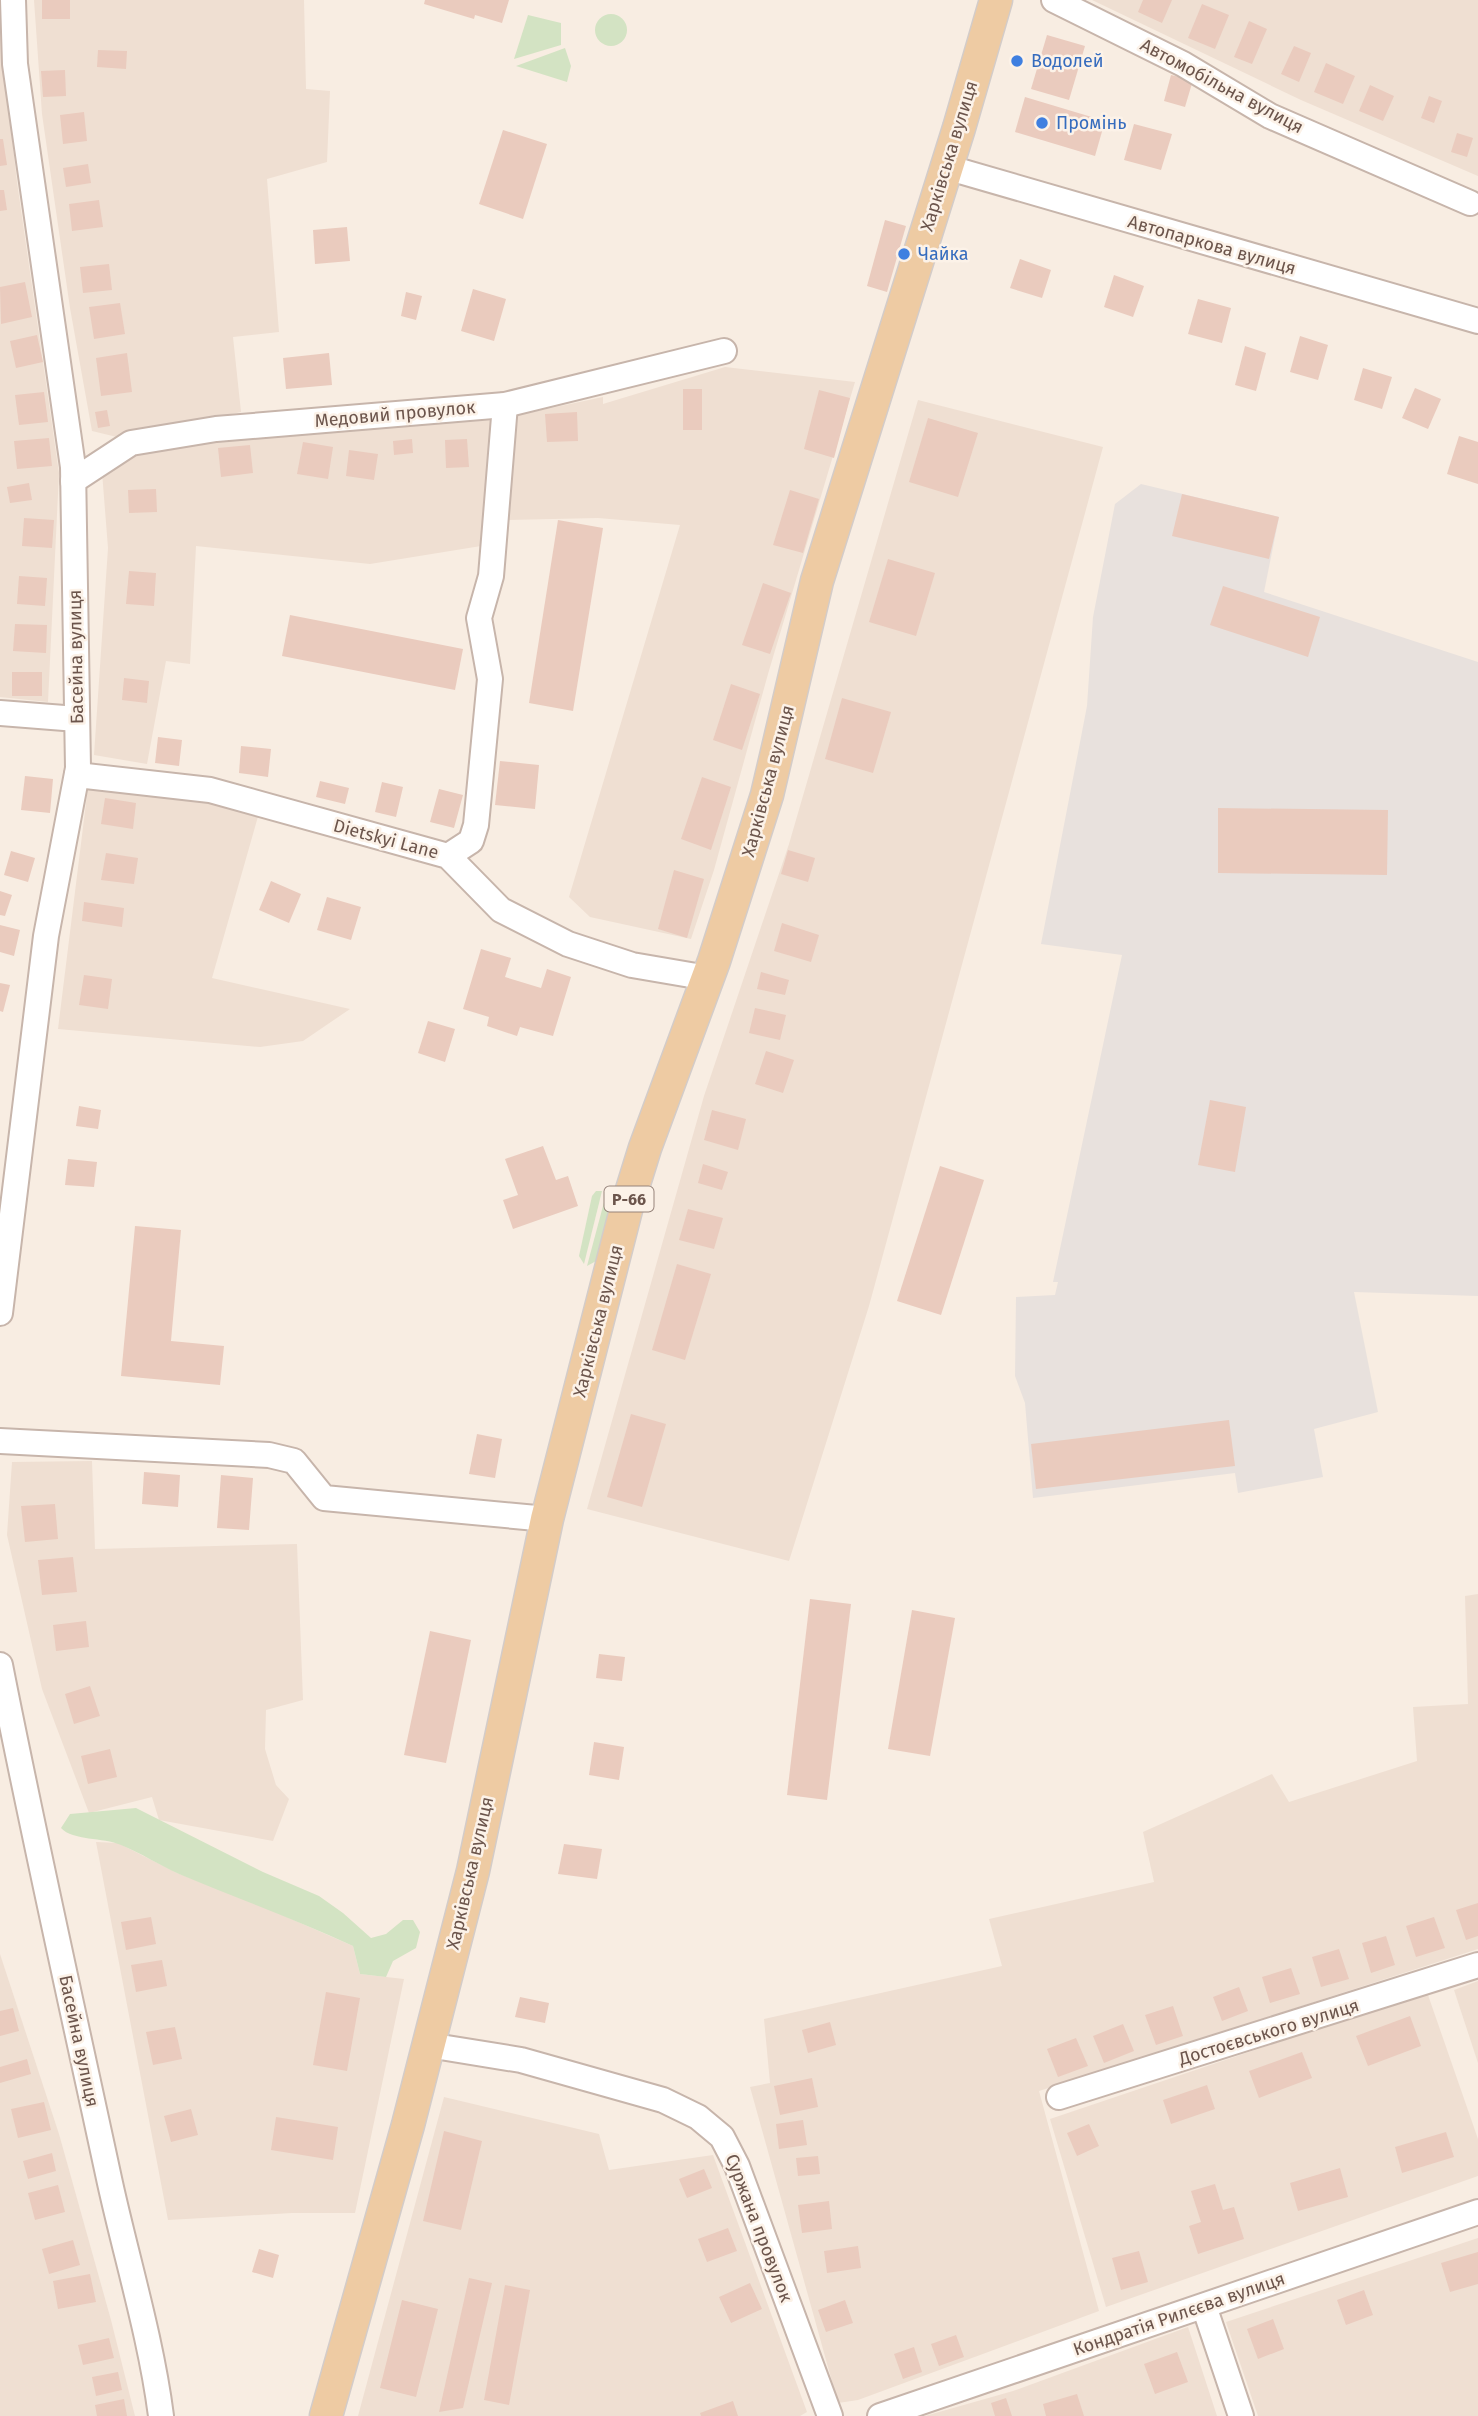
<svg xmlns="http://www.w3.org/2000/svg" width="1478" height="2416" viewBox="0 0 1478 2416" font-family="'Fira Sans',sans-serif">
<rect width="100%" height="100%" fill="#f8ede2"/>
<g fill="#efdfd2">
<polygon points="34,0 304,0 306,89 330,91 327,162 267,179 279,332 233,337 241,412 121,438 92,431 70,308 42,114"/>
<polygon points="1092,0 1478,0 1478,176 1301,100"/>
<polygon points="0,32 17,182 59,473 48,702 0,697"/>
<polygon points="725,367 855,382 768,674 714,870 691,939 590,917 569,897 680,525 598,518 508,520 518,415 603,397 603,404"/>
<polygon points="918,400 1103,447 869,1306 789,1561 587,1509 704,1096 789,844"/>
<polygon points="493,420 481,546 370,564 196,546 190,664 166,661 147,764 94,755 108,548 102,472 128,453 206,440"/>
<polygon points="88,787 204,798 259,813 212,978 350,1009 303,1041 260,1047 58,1029"/>
<polygon points="92,1461 95,1549 297,1544 303,1700 266,1710 265,1749 276,1785 289,1799 273,1841 159,1820 152,1797 89,1813 42,1689 7,1535 12,1462"/>
<polygon points="1478,1594 1478,1949 1039,2091 1099,2311 858,2400 838,2403 750,2087 770,2083 764,2019 1002,1966 989,1919 1154,1882 1143,1832 1272,1774 1289,1802 1417,1761 1413,1707 1468,1704 1465,1596"/>
<polygon points="96,1842 118,1843 177,1873 257,1904 353,1946 360,1974 404,1979 355,2213 292,2213 168,2220"/>
<polygon points="0,1954 59,2134 111,2320 135,2416 0,2416"/>
<polygon points="1478,1981 1478,2063 1454,1990"/>
<polygon points="1427,1992 1478,2139 1478,2176 1106,2307 1050,2119"/>
<polygon points="444,2097 599,2134 609,2170 713,2155 807,2412 800,2416 358,2416"/>
<polygon points="1478,2238 1478,2416 1258,2416 1226,2322"/>
<polygon points="1188,2327 1217,2416 925,2416 1013,2391"/>
</g>
<polygon fill="#e8e1dd" points="1141,484 1279,517 1264,592 1478,662 1478,1296 1354,1292 1378,1412 1314,1429 1323,1477 1238,1493 1235,1473 1033,1498 1025,1403 1015,1376 1016,1297 1055,1295 1058,1282 1053,1282 1122,955 1041,944 1087,706 1093,617 1115,504"/>
<g fill="#d3e3c3">
<circle cx="611" cy="30" r="16"/>
<polygon points="528,15 561,23 561,45 514,59"/>
<polygon points="565,48 571,66 567,82 516,66"/>
<polygon points="596,1191 602,1191 584,1264 579,1256 592,1196"/>
<polygon points="607,1191 611,1192 613,1198 598,1260 587,1266"/>
<path d="M136 1808 263 1872 319 1896 343 1913 371 1938 386 1934 403 1920H413L420 1932 416 1948 393 1961 386 1977 360 1974 353 1946C296 1920 237 1898 179 1874 159 1865 141 1853 121 1845 103 1837 73 1841 61 1828L70 1814Z"/>
</g>
<g fill="#eacbbe">
<rect x="42" y="0" width="28" height="19"/>
<polygon points="425,0 509,0 502,23 475,15 474,19 424,4"/>
<polygon points="1143,0 1172,0 1162,23 1138,12"/>
<polygon points="1202,4 1229,15 1215,49 1188,38"/>
<polygon points="1249,21 1267,29 1252,64 1234,57"/>
<polygon points="1047,35 1085,46 1069,100 1031,89"/>
<polygon points="1294,46 1311,53 1299,82 1281,74"/>
<polygon points="98,50 127,51 126,69 97,67"/>
<polygon points="1326,63 1355,76 1343,104 1314,92"/>
<polygon points="65,70 66,96 43,97 41,71"/>
<polygon points="1171,75 1193,80 1185,107 1164,101"/>
<polygon points="1370,85 1394,96 1383,121 1359,111"/>
<polygon points="1429,96 1442,101 1434,123 1421,118"/>
<polygon points="1025,97 1105,121 1095,156 1015,132"/>
<polygon points="84,112 87,141 63,144 60,115"/>
<polygon points="1134,124 1172,134 1161,170 1124,160"/>
<polygon points="503,130 547,144 523,219 479,204"/>
<polygon points="1457,133 1473,138 1467,157 1451,152"/>
<polygon points="0,139 3,139 7,165 0,166"/>
<polygon points="88,164 91,183 66,187 63,168"/>
<polygon points="0,190 4,190 7,210 0,211"/>
<polygon points="99,200 103,227 72,231 69,204"/>
<polygon points="885,220 906,226 887,292 867,286"/>
<polygon points="347,227 350,261 315,264 313,230"/>
<polygon points="1020,259 1051,270 1042,298 1010,288"/>
<polygon points="109,264 112,290 83,293 80,267"/>
<polygon points="1114,275 1144,286 1133,317 1104,307"/>
<polygon points="25,282 32,317 1,324 0,287"/>
<polygon points="473,289 506,299 494,341 461,331"/>
<polygon points="406,292 422,296 416,320 401,316"/>
<polygon points="1198,299 1231,308 1222,343 1188,334"/>
<polygon points="120,303 125,334 94,339 89,307"/>
<polygon points="37,335 43,362 16,368 10,341"/>
<polygon points="1300,336 1328,345 1318,380 1290,372"/>
<polygon points="1245,346 1266,353 1256,391 1235,385"/>
<polygon points="127,353 132,392 101,396 96,358"/>
<polygon points="329,353 332,385 286,389 283,358"/>
<polygon points="1363,368 1392,377 1382,409 1354,400"/>
<polygon points="1415,388 1441,399 1428,429 1402,418"/>
<rect x="683" y="389" width="19" height="41"/>
<polygon points="819,390 850,398 834,458 804,449"/>
<polygon points="44,392 48,422 19,425 15,395"/>
<polygon points="107,410 110,426 98,428 95,412"/>
<polygon points="577,412 578,441 547,442 545,414"/>
<polygon points="928,418 978,433 958,497 909,482"/>
<polygon points="1459,436 1478,442 1478,484 1447,474"/>
<polygon points="49,438 52,466 17,469 14,441"/>
<polygon points="412,439 413,453 394,455 393,441"/>
<polygon points="467,439 469,467 446,468 445,440"/>
<polygon points="303,442 333,447 328,479 297,474"/>
<polygon points="250,445 253,473 221,477 218,448"/>
<polygon points="349,450 378,454 374,480 346,476"/>
<polygon points="29,483 32,500 10,503 7,487"/>
<polygon points="156,489 157,512 129,513 128,490"/>
<polygon points="790,490 819,499 803,553 773,545"/>
<polygon points="1182,494 1279,517 1269,559 1172,536"/>
<polygon points="24,518 54,520 52,548 22,546"/>
<polygon points="558,520 603,528 573,711 529,703"/>
<polygon points="888,559 935,573 916,636 869,622"/>
<polygon points="129,571 156,573 154,606 126,604"/>
<polygon points="19,576 47,578 45,606 17,604"/>
<polygon points="763,583 791,593 770,654 742,645"/>
<polygon points="1223,586 1320,617 1308,657 1210,625"/>
<polygon points="290,615 463,649 455,690 282,656"/>
<polygon points="15,624 47,625 46,653 13,651"/>
<rect x="12" y="672" width="30" height="24"/>
<polygon points="124,678 149,681 147,703 122,700"/>
<polygon points="731,684 760,694 742,750 713,740"/>
<polygon points="842,698 891,712 873,773 825,759"/>
<polygon points="158,737 182,740 179,766 155,763"/>
<polygon points="241,746 271,749 268,777 239,773"/>
<polygon points="500,761 539,765 535,809 495,805"/>
<polygon points="25,776 53,779 50,813 21,810"/>
<polygon points="702,777 731,787 711,850 681,839"/>
<polygon points="320,781 349,788 345,804 316,797"/>
<polygon points="382,782 403,787 396,817 375,812"/>
<polygon points="439,789 463,795 454,828 430,822"/>
<polygon points="105,798 136,803 133,829 101,824"/>
<polygon points="1218,808 1388,810 1387,875 1218,873"/>
<polygon points="788,850 815,858 808,882 781,874"/>
<polygon points="11,851 35,858 28,882 4,875"/>
<polygon points="106,853 138,858 134,884 101,880"/>
<polygon points="674,870 704,879 687,938 658,929"/>
<polygon points="271,881 301,894 289,923 259,910"/>
<polygon points="0,891 12,895 5,916 0,915"/>
<polygon points="327,897 361,907 351,940 317,930"/>
<polygon points="84,902 124,908 122,927 82,921"/>
<polygon points="782,923 819,935 811,962 774,951"/>
<polygon points="0,925 20,930 14,956 0,952"/>
<polygon points="481,949 511,958 505,977 541,988 547,969 571,977 553,1036 520,1027 517,1036 487,1026 489,1017 463,1009"/>
<polygon points="761,972 789,980 785,995 757,989"/>
<polygon points="84,975 112,979 108,1009 79,1005"/>
<polygon points="0,983 10,985 3,1012 0,1011"/>
<polygon points="755,1008 786,1015 780,1040 749,1033"/>
<polygon points="428,1021 455,1029 445,1062 418,1053"/>
<polygon points="766,1051 794,1060 783,1093 755,1084"/>
<polygon points="1210,1100 1246,1107 1235,1172 1198,1165"/>
<polygon points="79,1106 101,1110 98,1129 76,1126"/>
<polygon points="712,1110 746,1119 738,1150 704,1140"/>
<polygon points="543,1146 556,1180 568,1176 578,1206 513,1229 503,1200 518,1195 505,1159"/>
<polygon points="68,1159 97,1162 94,1187 65,1185"/>
<polygon points="703,1164 728,1172 722,1190 698,1183"/>
<polygon points="940,1166 984,1180 941,1315 897,1301"/>
<polygon points="688,1209 723,1218 714,1249 679,1240"/>
<polygon points="135,1226 181,1230 171,1341 224,1346 220,1385 121,1376"/>
<polygon points="677,1264 711,1274 685,1360 652,1350"/>
<polygon points="631,1414 666,1424 642,1507 607,1497"/>
<polygon points="1229,1420 1235,1466 1036,1489 1031,1444"/>
<polygon points="477,1434 502,1439 495,1478 469,1474"/>
<polygon points="144,1472 180,1475 178,1507 142,1504"/>
<polygon points="221,1475 253,1478 249,1530 217,1528"/>
<polygon points="55,1504 58,1539 25,1542 21,1506"/>
<polygon points="73,1557 77,1592 42,1595 38,1560"/>
<polygon points="810,1599 851,1604 827,1800 787,1795"/>
<polygon points="912,1610 955,1618 930,1756 888,1749"/>
<polygon points="86,1621 89,1647 56,1651 53,1625"/>
<polygon points="430,1631 471,1640 446,1763 404,1755"/>
<polygon points="599,1654 625,1657 622,1681 596,1678"/>
<polygon points="90,1686 100,1716 74,1724 65,1694"/>
<polygon points="594,1742 624,1747 619,1780 589,1775"/>
<polygon points="110,1749 117,1777 88,1784 81,1756"/>
<polygon points="564,1844 602,1849 597,1879 558,1874"/>
<polygon points="1478,1903 1478,1936 1466,1940 1456,1910"/>
<polygon points="151,1917 156,1944 126,1950 121,1922"/>
<polygon points="1434,1917 1445,1948 1416,1957 1406,1926"/>
<polygon points="1386,1936 1395,1965 1371,1973 1362,1943"/>
<polygon points="1339,1949 1349,1979 1321,1987 1312,1957"/>
<polygon points="162,1960 167,1986 136,1992 131,1965"/>
<polygon points="1291,1968 1300,1994 1270,2003 1262,1977"/>
<polygon points="1239,1987 1248,2011 1222,2021 1213,1997"/>
<polygon points="326,1992 360,1998 347,2071 313,2065"/>
<polygon points="520,1997 549,2003 545,2023 515,2017"/>
<polygon points="1173,2006 1183,2036 1156,2045 1145,2015"/>
<polygon points="13,2008 19,2031 0,2036 0,2011"/>
<polygon points="1410,2016 1421,2046 1368,2066 1356,2036"/>
<polygon points="830,2022 836,2045 808,2053 802,2030"/>
<polygon points="1123,2024 1134,2051 1104,2063 1093,2036"/>
<polygon points="175,2027 182,2059 153,2065 146,2032"/>
<polygon points="1076,2038 1088,2066 1058,2077 1047,2049"/>
<polygon points="1302,2052 1312,2078 1259,2098 1249,2071"/>
<polygon points="27,2059 31,2074 0,2083 0,2067"/>
<polygon points="812,2078 818,2107 780,2115 774,2086"/>
<polygon points="1207,2085 1215,2109 1171,2124 1163,2100"/>
<polygon points="44,2102 51,2130 18,2138 11,2109"/>
<polygon points="191,2109 198,2135 171,2142 164,2116"/>
<polygon points="276,2117 338,2127 333,2160 271,2150"/>
<polygon points="803,2120 807,2145 779,2149 776,2124"/>
<polygon points="1089,2124 1099,2146 1077,2156 1067,2133"/>
<polygon points="444,2131 482,2141 461,2230 423,2221"/>
<polygon points="1446,2132 1454,2157 1402,2173 1395,2147"/>
<polygon points="52,2153 56,2171 28,2179 23,2161"/>
<polygon points="818,2156 820,2174 798,2176 796,2158"/>
<polygon points="1340,2168 1348,2197 1298,2211 1290,2183"/>
<polygon points="704,2169 712,2188 687,2198 679,2179"/>
<polygon points="1215,2184 1223,2210 1234,2207 1244,2239 1198,2254 1189,2226 1201,2222 1191,2191"/>
<polygon points="58,2185 65,2212 35,2220 28,2193"/>
<polygon points="829,2201 832,2229 802,2233 798,2205"/>
<polygon points="728,2228 737,2251 707,2262 698,2239"/>
<polygon points="73,2240 80,2265 49,2274 42,2249"/>
<polygon points="858,2246 861,2268 827,2273 824,2251"/>
<polygon points="259,2249 279,2255 273,2278 252,2272"/>
<polygon points="1139,2251 1148,2282 1121,2290 1112,2258"/>
<polygon points="1478,2252 1478,2284 1450,2292 1441,2263"/>
<polygon points="90,2274 96,2302 58,2309 53,2281"/>
<polygon points="469,2278 492,2283 463,2408 439,2412"/>
<polygon points="750,2283 762,2309 731,2323 719,2297"/>
<polygon points="505,2285 530,2290 509,2405 484,2400"/>
<polygon points="1364,2290 1373,2315 1346,2325 1337,2300"/>
<polygon points="402,2300 438,2309 416,2397 380,2388"/>
<polygon points="845,2300 853,2323 826,2332 818,2310"/>
<polygon points="1273,2319 1284,2349 1258,2359 1247,2329"/>
<polygon points="956,2335 964,2357 939,2366 931,2344"/>
<polygon points="109,2338 114,2358 83,2365 78,2345"/>
<polygon points="914,2347 922,2372 903,2379 894,2354"/>
<polygon points="1177,2352 1188,2382 1155,2394 1144,2364"/>
<polygon points="118,2372 122,2390 96,2396 92,2377"/>
<polygon points="1077,2394 1084,2416 1046,2416 1043,2404"/>
<polygon points="1006,2398 1012,2416 995,2416 991,2403"/>
<polygon points="124,2399 127,2416 97,2416 95,2405"/>
<polygon points="733,2401 738,2416 701,2416 700,2413"/>
</g>
<g fill="none" stroke-linecap="round" stroke-linejoin="round">
<g stroke="#c7b5ab" stroke-width="28">
<g id="minor">
<polyline points="1054,0 1183,64 1270,116 1470,203"/>
<polyline points="946,167 1478,321"/>
<polyline points="73,481 131,443 216,429 505,405 724,351"/>
<polyline points="0,713 77,719"/>
<polyline points="77,775 210,790 448,856 501,910 568,944 632,965 708,978"/>
<polyline points="448,856 471,841 476,825 490,679 479,618 491,576 505,405"/>
<polyline points="0,1313 46,936 78,768 73,467 15,64 13,0"/>
<polyline points="0,1441 269,1455 294,1461 324,1498 547,1519"/>
<path d="M0 1665C34 1838 73 2011 110 2183 127 2260 151 2338 161 2416"/>
<polyline points="428,2045 521,2060 663,2100 698,2117 722,2137 737,2166 830,2416"/>
<polyline points="1059,2097 1478,1965"/>
<polyline points="1204,2306 1241,2416"/>
<polyline points="880,2416 1478,2212"/>
</g>
</g>
<g stroke="#d3ccc9" stroke-width="35">
<polyline id="major" points="326,2416 408,2125 473,1871 547,1519 627,1206 645,1148 714,961 767,795 817,581 959,128 996,0"/>
</g>
<use href="#minor" stroke="#fff" stroke-width="24"/>
<use href="#major" stroke="#eecba3" stroke-width="32"/>
</g>
<g fill="#3f7fe0" stroke="#fcf2e8" stroke-width="2.5">
<circle cx="1017" cy="61" r="7"/>
<circle cx="1042" cy="123" r="7"/>
<circle cx="904" cy="254" r="7"/>
</g>
<g text-anchor="middle" stroke-width="5" stroke-linejoin="round" paint-order="stroke">
<rect fill="#fcf2e8" stroke="#97847b" stroke-width="2" x="604.5" y="1186.5" width="49" height="25" rx="5"/>
<g font-size="16" font-weight="bold" fill="#6c554c">
<text x="629" y="1205">Р-66</text>
</g>
<g font-size="18" fill="#366cbe" stroke="#fcf2e8" text-anchor="start">
<text x="1031" y="67">Водолей</text>
<text x="1056" y="129">Промінь</text>
<text x="918" y="260">Чайка</text>
</g>
<g font-size="18" fill="#6c554c" stroke="#fcf2e8">
<text transform="translate(1222 86) rotate(28)" y="6">Автомобільна вулиця</text>
<text transform="translate(949 156) rotate(-73)" y="6">Харківська вулиця</text>
<text transform="translate(1212 245) rotate(16)" y="6">Автопаркова вулиця</text>
<text transform="translate(395 414) rotate(-5)" y="6">Медовий провулок</text>
<text transform="translate(76 657) rotate(-91)" y="6">Басейна вулиця</text>
<text transform="translate(768 781) rotate(-75)" y="6">Харківська вулиця</text>
<text transform="translate(386 839) rotate(15)" y="6">Dietskyi Lane</text>
<text transform="translate(598 1321) rotate(-76)" y="6">Харківська вулиця</text>
<text transform="translate(470 1873) rotate(-77)" y="6">Харківська вулиця</text>
<text transform="translate(1269 2032) rotate(-17)" y="6">Достоєвського вулиця</text>
<text transform="translate(79 2041) rotate(78)" y="6">Басейна вулиця</text>
<text transform="translate(759 2228) rotate(69)" y="6">Суржана провулок</text>
<text transform="translate(1179 2314) rotate(-19)" y="6">Кондратія Рилєєва вулиця</text>
</g>
</g>
</svg>
